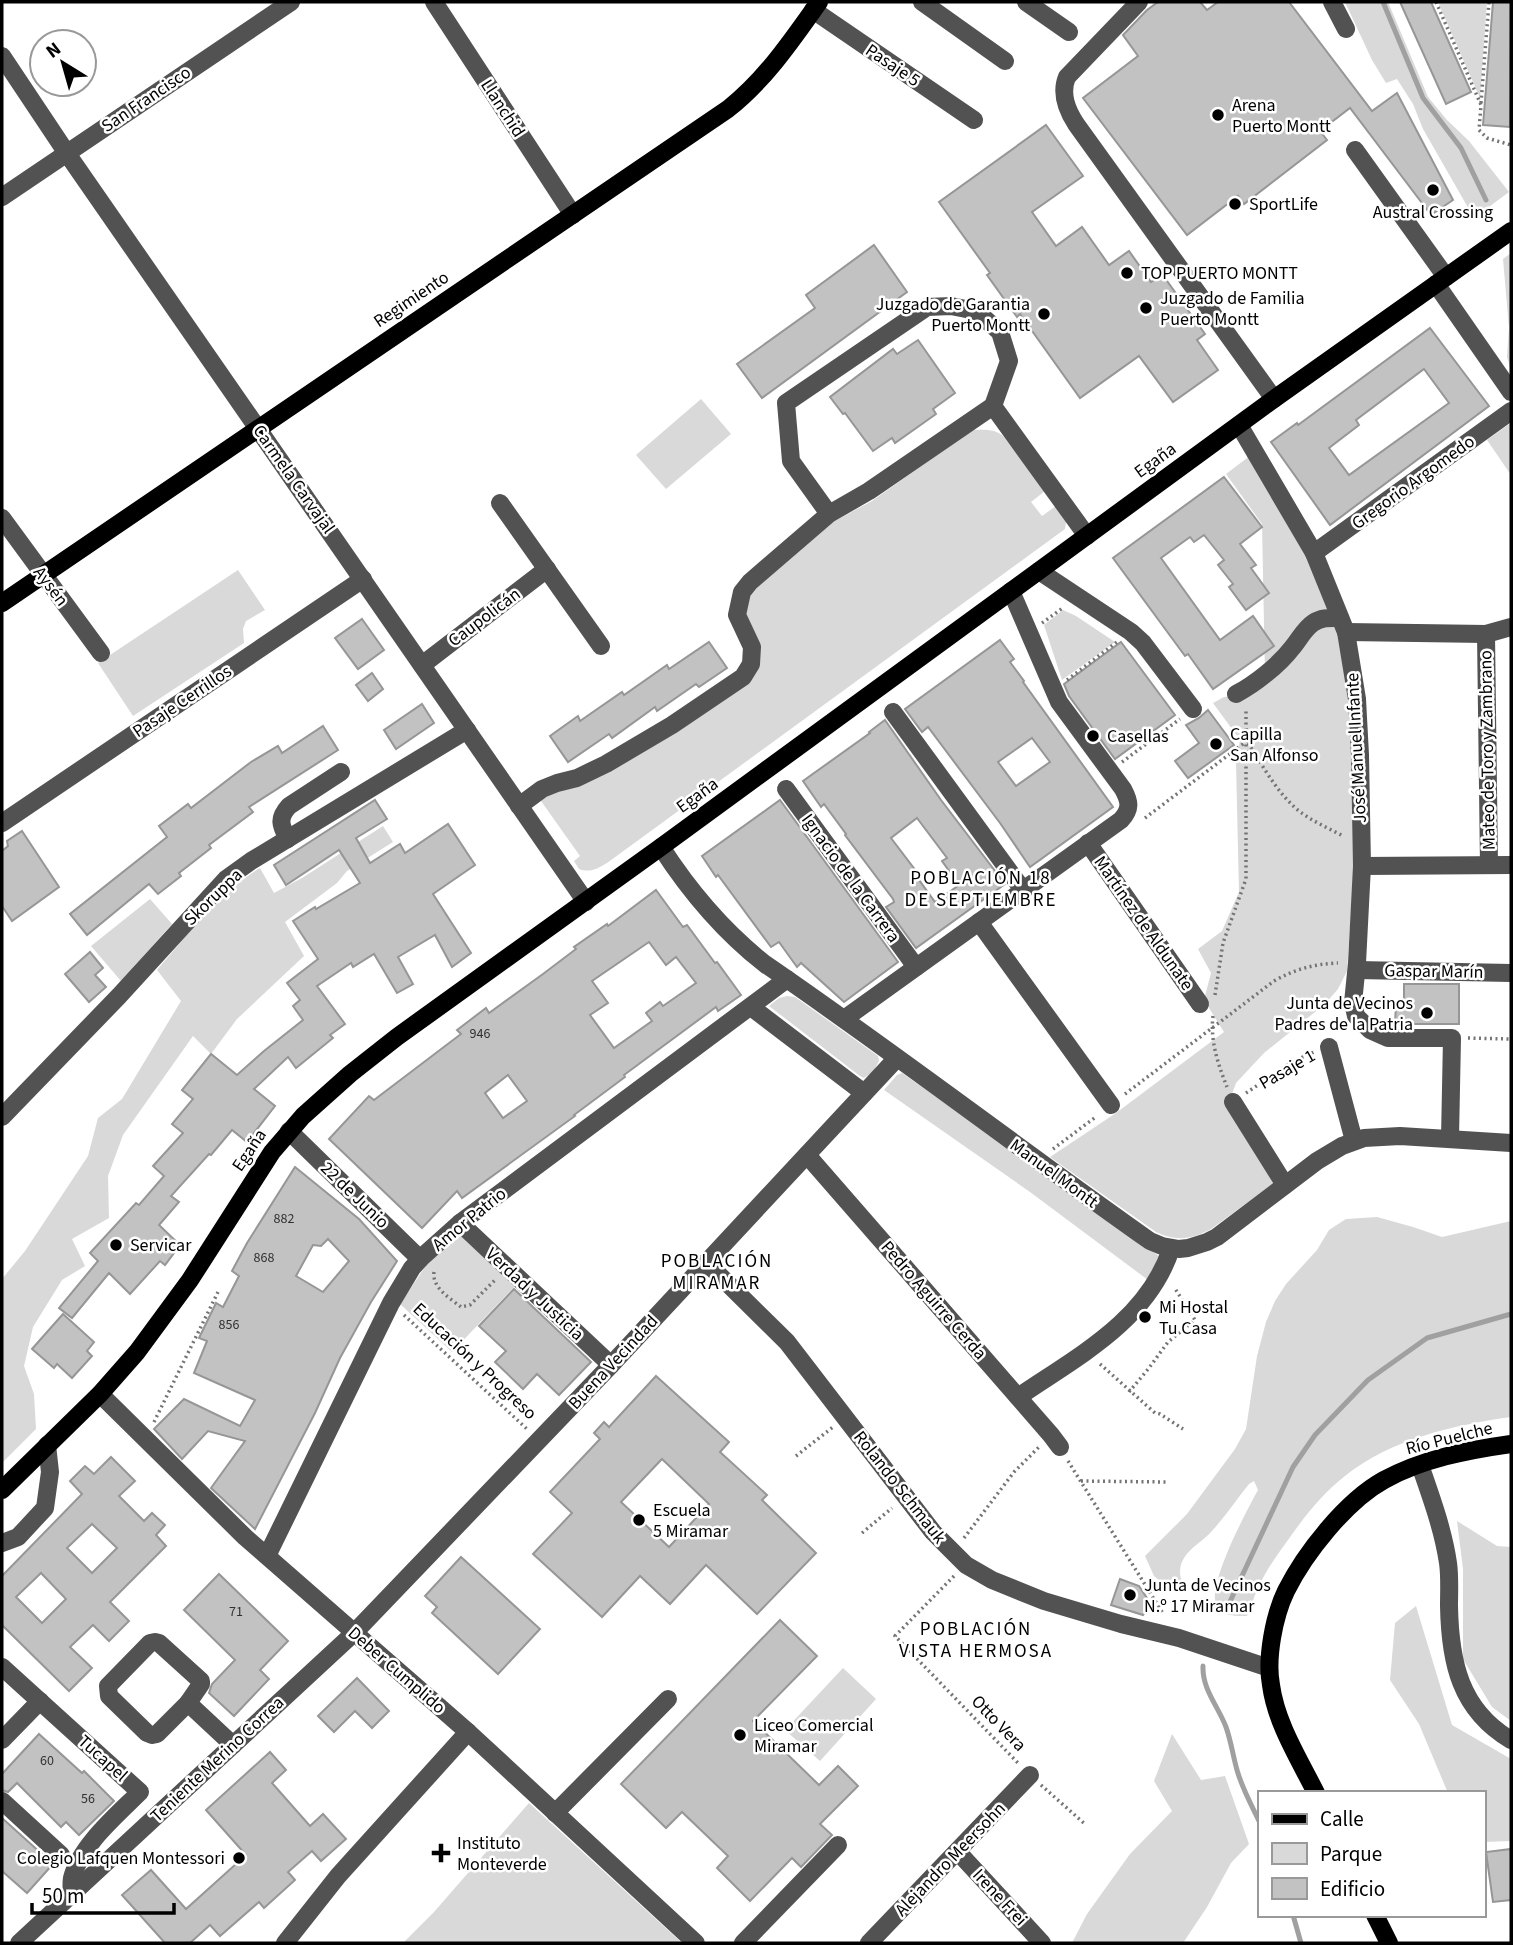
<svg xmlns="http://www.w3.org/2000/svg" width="1513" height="1945" viewBox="0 0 1513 1945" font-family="'Source Sans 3',sans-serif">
<rect width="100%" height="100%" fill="#fff"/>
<g fill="#d9d9d9">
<polygon points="1345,2 1388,2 1428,97 1447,120 1469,141 1509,192 1474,218 1423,129 1413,104 1397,79 1386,83 1372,60"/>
<polygon points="1438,2 1487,2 1480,98"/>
<polygon points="1511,253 1511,370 1507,357 1509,328 1503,259"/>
<polygon points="701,399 731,434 666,489 636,455"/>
<polygon points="1511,423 1511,475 1487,440"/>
<path d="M972 430C983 430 995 428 1004 437L1045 491 1031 502 1042 516 1056 506 1066 522 1065 529 607 863C597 869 590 873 579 869L574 861 580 856 541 801 544 797 749 679 743 611 748 592 833 522 872 501Z"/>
<path d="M1251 455 1314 568 1338 633 1348 692 1354 775 1353 881 1347 971 1338 989 1325 1004 1264 1053 1236 1083 1228 1105 1274 1183 1211 1229C1193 1239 1176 1242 1156 1232L1050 1157 1116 1113 1224 1032 1204 1000 1211 973 1198 949 1222 931 1239 892 1236 762 1240 740 1213 703 1224 697 1236 696 1265 676 1262 524 1226 474Z"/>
<polygon points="238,570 265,610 246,621 243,629 244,643 133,716 98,663"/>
<polygon points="1063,610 1076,616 1115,642 1062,680 1044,625"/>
<path d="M383 826 393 842 347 871 337 883 285 922 304 956 237 1019 211 1054 193 1036 123 1135 108 1176 109 1218 72 1239 85 1266 62 1280 33 1327 24 1366 34 1394 36 1429 2 1463V1279L25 1251 88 1156 98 1118 122 1099 181 1001 157 970C190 932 217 894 260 868L274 893 302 878Z"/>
<polygon points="150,899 172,924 121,981 91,946"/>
<polygon points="787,996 795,997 878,1056 879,1061 873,1072 864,1078 860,1076 769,1006 779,998"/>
<polygon points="902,1073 1032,1164 1159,1256 1148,1280 1030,1192 884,1090 897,1075"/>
<path d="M1377 1217 1413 1227 1442 1237 1511 1221V1417C1454 1425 1391 1439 1345 1476 1322 1494 1304 1517 1288 1540 1277 1555 1267 1569 1259 1586 1254 1595 1252 1606 1247 1616 1238 1616 1223 1617 1217 1607 1205 1588 1247 1510 1258 1490L1254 1481 1249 1484C1236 1500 1225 1517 1211 1532 1203 1541 1191 1547 1184 1558 1180 1564 1179 1572 1181 1579L1176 1586 1165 1585 1154 1576 1145 1556 1187 1514 1235 1449 1246 1429 1257 1356 1266 1322 1275 1301 1286 1284 1317 1250 1329 1230 1346 1219Z"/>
<polygon points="461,1232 516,1285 452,1352 400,1304 429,1261"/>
<polygon points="1457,1521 1497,1546 1511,1547 1511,1721 1492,1707 1463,1659 1463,1569"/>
<polygon points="1416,1606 1452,1725 1511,1759 1511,1841 1483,1842 1483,1793 1448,1793 1419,1724 1390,1680 1395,1623"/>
<polygon points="843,1668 876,1699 820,1761 785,1730"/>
<polygon points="1172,1734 1201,1780 1225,1776 1249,1844 1231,1863 1207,1907 1183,1943 1072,1943 1087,1914 1130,1854 1172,1811 1154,1781"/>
<polygon points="529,1803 682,1943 403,1943 434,1912"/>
</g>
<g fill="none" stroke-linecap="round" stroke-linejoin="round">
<g stroke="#a0a0a0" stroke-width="5">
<polyline points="1383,2 1423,98 1461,148 1486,200"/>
<polyline points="1227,1608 1293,1467 1315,1435 1368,1380 1427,1338 1511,1314"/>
<path d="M1203 1666C1202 1689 1218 1706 1226 1727 1231 1741 1233 1756 1237 1770 1242 1788 1251 1804 1259 1821"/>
<polyline points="1293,1915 1301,1943"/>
</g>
</g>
<g fill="#c2c2c2" stroke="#969696" stroke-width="2" fill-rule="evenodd">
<polygon points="1158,2 1200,2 1207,10 1218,2 1289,2 1372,111 1397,93 1453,200 1431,215 1350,108 1320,131 1327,140 1244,204 1238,196 1187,235 1083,98 1138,56 1123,35 1147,10"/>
<polygon points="1400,2 1431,2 1471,92 1446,104"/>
<polygon points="1493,2 1511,2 1510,127 1483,125"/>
<polygon points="1046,125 1083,176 1032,212 1056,246 1082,227 1109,265 1129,251 1151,282 1162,274 1205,334 1197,340 1218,370 1173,402 1139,356 1080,398 1020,314 1017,317 987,275 990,273 939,202"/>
<polygon points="874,245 907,292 762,398 737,364 815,308 806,295"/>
<path d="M1430 328 1489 406 1330 525 1271 442 1297 423 1298 425ZM1424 369 1449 403 1349 475 1329 448 1359 425 1356 420Z"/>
<polygon points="918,340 955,393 933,409 936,414 895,443 892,438 873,451 845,413 843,414 830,397 893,349 897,354"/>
<polygon points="1224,477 1262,527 1240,544 1256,565 1251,568 1269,593 1246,610 1229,587 1233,584 1218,565 1224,560 1204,535 1194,542 1190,537 1161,558 1220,640 1253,616 1274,646 1213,689 1188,654 1185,656 1113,558"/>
<polygon points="362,619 384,650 358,669 335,638"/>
<path d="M1000 640 1014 659 1010 662 1024 681 1023 682 1113 807 1030 867 1000 823 928 727 922 732 905 709ZM1032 738 1050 762 1016 786 998 762Z"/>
<polygon points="709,642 727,668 699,687 696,684 657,711 655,707 612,738 609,734 568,762 550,736 578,716 580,721 622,692 624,695 667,665 669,669"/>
<polygon points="1121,642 1175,715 1115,759 1069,696 1064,684"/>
<polygon points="372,673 383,689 368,701 356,685"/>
<polygon points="422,704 434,723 396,749 384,730"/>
<polygon points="1208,710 1234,745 1188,778 1175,761 1199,743 1186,725 1199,718"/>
<path d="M885 720 941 800 1005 884 916 948 886 907 894 902 893 899 845 835 846 834 824 804 821 807 803 781 870 733 869 732ZM917 818 947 858 942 861 959 885 935 902 917 877 919 875 891 838Z"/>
<polygon points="323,726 338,750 249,807 253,812 209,845 211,848 179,873 181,876 158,894 149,884 87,935 70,914 167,837 159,826 188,804 191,808 251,762 278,746 282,753"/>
<polygon points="375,800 387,819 356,838 370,863 400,844 405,853 448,824 475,865 433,894 471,953 452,967 435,935 398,957 413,984 397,993 374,954 353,967 351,963 317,986 345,1024 330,1035 333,1038 296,1068 288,1057 254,1089 275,1106 247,1142 232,1130 211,1155 209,1154 171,1196 179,1202 159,1225 180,1245 165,1265 160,1261 130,1294 109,1273 72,1318 59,1308 98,1261 90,1253 136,1203 139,1205 164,1176 153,1166 183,1133 172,1124 193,1099 182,1090 211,1054 237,1075 264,1051 303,1020 293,1006 300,1000 287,983 318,959 293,921 315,907 316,909 360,883 339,850 286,885 274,865"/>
<polygon points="780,800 898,962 844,1002 801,963 797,967 779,942 771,947 718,875 716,877 702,856"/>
<polygon points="22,831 59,887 12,921 2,906 2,851 8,846 7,841"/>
<path d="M656 890 683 927 687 925 715 963 717 962 741 995 718 1011 716 1007 624 1075 625 1077 574 1115 575 1116 462 1198 457 1191 422 1228 329 1139 369 1096 374 1100 461 1034 457 1030 486 1008 489 1013 543 974 576 949 574 947 607 924 608 926ZM649 942 666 965 676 957 696 983 663 1006 660 1002 646 1013 652 1021 614 1048 590 1015 608 1003 592 981ZM508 1075 527 1101 503 1118 485 1093Z"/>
<polygon points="90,952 103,968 95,975 106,987 89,1002 65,974"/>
<polygon points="1404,984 1459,984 1459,1024 1395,1024 1396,1003 1404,1003"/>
<path d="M295 1167 359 1219 397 1261 371 1302 340 1358 315 1413 255 1529 211 1488 245 1441 208 1431 182 1459 154 1429 184 1399 240 1426 255 1400 194 1373 207 1341 199 1338 216 1303 223 1307 239 1276 232 1271 247 1243ZM328 1239 349 1261 323 1292 296 1276 313 1245 321 1246Z"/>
<polygon points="514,1289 591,1362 559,1395 537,1374 523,1389 495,1362 506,1351 479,1326"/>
<polygon points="63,1314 94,1342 87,1351 92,1356 72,1378 57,1364 54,1368 32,1349"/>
<path d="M656 1376 729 1442 720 1452 767 1495 762 1500 816 1553 757 1614 706 1565 670 1604 640 1576 602 1617 533 1554 572 1513 550 1492 600 1439 594 1433 604 1422 609 1427ZM662 1459 709 1504 669 1547 621 1502Z"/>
<path d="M111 1457 135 1481 119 1496 144 1521 152 1513 165 1525 156 1535 166 1546 110 1602 129 1621 109 1641 93 1625 70 1647 92 1668 69 1691 2 1625V1576L82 1494 70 1481 85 1466 94 1474ZM92 1524 117 1548 92 1573 67 1548ZM41 1573 66 1599 42 1623 16 1597Z"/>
<polygon points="461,1557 540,1629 498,1674 432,1613 437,1607 425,1596"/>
<polygon points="219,1574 288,1641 260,1670 269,1679 234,1716 209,1693 212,1684 235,1660 184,1610"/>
<polygon points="1120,1579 1139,1586 1151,1604 1143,1615 1111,1605"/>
<polygon points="780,1620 817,1656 753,1721 819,1785 838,1766 858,1786 820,1824 832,1835 801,1867 792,1858 750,1901 717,1868 728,1856 682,1812 666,1828 621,1784"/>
<polygon points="357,1678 389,1711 372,1728 355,1711 334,1732 318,1716"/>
<polygon points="39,1734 82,1773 84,1771 114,1801 79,1835 66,1822 61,1827 17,1783 8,1792 2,1790 2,1774"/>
<polygon points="270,1752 286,1770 272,1783 310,1826 323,1814 346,1839 321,1861 312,1851 288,1872 295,1880 264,1908 259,1902 220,1936 210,1925 190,1943 165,1943 122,1895 151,1870 186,1909 246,1855 206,1810"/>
<polygon points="2,1818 53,1864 27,1893 2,1871"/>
<polygon points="1511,1849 1511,1900 1493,1902 1486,1852"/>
</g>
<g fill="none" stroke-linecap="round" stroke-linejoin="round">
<g stroke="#747474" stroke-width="3.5" stroke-dasharray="2 3.5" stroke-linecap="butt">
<polyline points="1436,2 1481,105 1479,130 1487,138 1511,145"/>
<polyline points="1481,103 1489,2"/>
<polyline points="1042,623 1064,607"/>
<polyline points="1067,680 1117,642"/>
<path d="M1248 743C1263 766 1277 793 1299 811 1312 821 1328 828 1343 836"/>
<polyline points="1122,762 1180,719"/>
<polyline points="1145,818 1247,741"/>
<polyline points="1215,995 1223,943 1246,879 1246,710"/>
<path d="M1213 1016C1210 1041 1218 1064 1227 1087"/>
<polyline points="1468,1038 1511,1039"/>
<polyline points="1246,1093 1292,1062 1314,1052"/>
<path d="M1125 1094 1274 981C1295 969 1314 964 1338 963"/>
<polyline points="1053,1149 1097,1116"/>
<path d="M434 1272C432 1288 450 1298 461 1307L470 1305 496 1279"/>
<polyline points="404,1315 527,1429"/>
<polyline points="1100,1364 1155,1413 1160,1414 1183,1429"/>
<polyline points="1129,1392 1149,1368 1168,1342 1195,1320 1174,1287"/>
<polyline points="154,1422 218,1292"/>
<polyline points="796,1456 833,1427"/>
<polyline points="1068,1461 1164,1615"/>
<polyline points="1081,1481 1166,1482"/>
<polyline points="862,1533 892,1508"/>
<polyline points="964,1538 1014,1472 1039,1447"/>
<polyline points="954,1576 895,1636 1018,1763"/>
<polyline points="1041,1785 1086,1825"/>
</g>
<g stroke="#525252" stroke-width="18">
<polyline points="434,2 573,215"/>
<polyline points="922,2 1005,61"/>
<polyline points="1026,2 1069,32"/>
<path d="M1139 2 1067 77C1060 94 1067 110 1076 124L1274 399"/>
<polyline points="1332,2 1346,29"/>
<polyline points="813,10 974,120"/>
<polyline points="2,56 66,152 586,902"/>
<polyline points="1355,150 1446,277"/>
<polyline points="2,197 291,2"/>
<polyline points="1436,284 1511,392"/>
<polyline points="993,406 1087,536"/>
<polyline points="1239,425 1314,553 1346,632 1357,699 1360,755 1362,866 1357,963 1353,1003 1356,1016 1370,1030 1388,1038 1452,1038 1450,1138"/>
<polyline points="500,503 601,646"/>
<polyline points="2,518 101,653"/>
<polyline points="1314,553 1511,411"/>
<polyline points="1039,571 1131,632 1143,643 1193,709"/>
<polyline points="1346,632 1486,634 1511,627"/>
<polyline points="1486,634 1489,865"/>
<polyline points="422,665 547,569"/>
<path d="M1236 694C1255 684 1279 665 1292 648 1299 640 1304 629 1313 623 1322 617 1331 618 1340 618"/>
<polyline points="893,712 1023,890"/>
<polyline points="786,789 916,967"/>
<polyline points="519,806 542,789 557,783 577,778 606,764 672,725 743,677 751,664 752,647 737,615 742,592 750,582 829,514 869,491 993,406 1009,361 1000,332 976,311 951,306 927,307 786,403 791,461 829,514"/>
<polyline points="2,823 363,579"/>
<path d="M288 839C280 825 278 818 289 806L341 772"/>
<polyline points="1088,843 1200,1004"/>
<path d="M661 847C690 892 723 931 765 964 895 1053 1021 1150 1150 1241L1162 1246 1179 1249 1188 1248 1207 1242 1217 1237 1317 1161 1342 1146 1364 1138 1400 1136 1511 1143"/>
<polyline points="1362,866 1511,865"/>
<polyline points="979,922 1111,1105"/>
<polyline points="1357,970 1511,973"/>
<polyline points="751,1007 864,1093"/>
<path d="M844 1019 1121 820C1131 809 1130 802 1123 789L1059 702 1011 591"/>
<polyline points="1329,1047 1354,1141"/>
<polyline points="1233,1102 1285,1185"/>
<polyline points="2,1117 119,996 226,879 251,861 467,730"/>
<polyline points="289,1131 420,1259"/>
<polyline points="807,1155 1051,1435 1060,1447"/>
<polyline points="460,1223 611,1365"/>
<polyline points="706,1262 787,1342 933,1532 966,1565 992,1580 1044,1601 1121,1624 1179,1638 1269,1668"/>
<polyline points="100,1394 245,1537 468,1732 696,1943"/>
<path d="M1018 1397C1078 1356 1147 1321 1171 1249"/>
<path d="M1420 1465C1431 1497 1443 1529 1448 1563 1450 1577 1449 1592 1449 1606 1450 1662 1460 1710 1511 1740"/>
<polyline points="2,1543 18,1537 45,1508 50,1472 47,1445"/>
<polyline points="267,1556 391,1303 412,1268 422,1257 460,1223 787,979"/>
<polygon points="155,1642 159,1643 201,1681 201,1684 188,1703 157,1734 152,1735 147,1733 109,1696 108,1686 150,1643"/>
<path d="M2 1667 140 1792C117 1815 80 1846 72 1878 71 1883 72 1890 71 1895"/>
<polyline points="188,1703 233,1745"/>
<polyline points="2,1740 40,1701"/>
<polyline points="2,1801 61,1855"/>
<polyline points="555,1813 668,1699"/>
<polyline points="958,1852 1042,1943"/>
<polyline points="19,1943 354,1633 611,1365 897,1058"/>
<polyline points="285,1943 338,1876 468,1732"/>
<polyline points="743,1943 838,1845"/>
<polyline points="869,1943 1030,1775"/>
</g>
<g stroke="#000" stroke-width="18">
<path d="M2 603 728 109C765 80 792 40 819 2"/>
<polyline points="2,1490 100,1394 137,1352 190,1280 272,1152 303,1116 350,1074 397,1037 661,847 1274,399 1511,231"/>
<path d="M1316 1793C1299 1759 1276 1723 1271 1685 1266 1658 1274 1616 1286 1591 1305 1553 1346 1501 1384 1480 1422 1459 1468 1450 1511 1444"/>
<polyline points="1375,1915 1389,1943"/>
</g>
</g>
<g fill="#000" stroke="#fff" stroke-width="2.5">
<circle cx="1218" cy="115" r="7"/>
<circle cx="1433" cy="190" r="7"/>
<circle cx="1235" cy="204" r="7"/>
<circle cx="1127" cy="273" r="7"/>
<circle cx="1146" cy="308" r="7"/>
<circle cx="1044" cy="314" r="7"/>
<circle cx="1093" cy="736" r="7"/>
<circle cx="1216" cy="744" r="7"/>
<circle cx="1427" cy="1013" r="7"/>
<circle cx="116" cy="1245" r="7"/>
<circle cx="1145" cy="1317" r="7"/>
<circle cx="639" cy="1520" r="7"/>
<circle cx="1130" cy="1595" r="7"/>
<circle cx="740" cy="1735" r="7"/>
<path d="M437.5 1842.5h7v7h7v7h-7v7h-7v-7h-7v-7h7z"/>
<circle cx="239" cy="1858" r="7"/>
</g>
<g text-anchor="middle" stroke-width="5" stroke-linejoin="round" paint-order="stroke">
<g font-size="14" fill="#303030">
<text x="480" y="1038">946</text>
<text x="284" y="1223">882</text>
<text x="264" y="1262">868</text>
<text x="229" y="1329">856</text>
<text x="236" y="1616">71</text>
<text x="47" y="1765">60</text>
<text x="88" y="1803">56</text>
</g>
<g font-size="18" fill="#000" stroke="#fff">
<text transform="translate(893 65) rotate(34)" y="6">Pasaje 5</text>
<text transform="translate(146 99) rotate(-34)" y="6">San Francisco</text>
<text transform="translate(503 108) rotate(57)" y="6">Llanchid</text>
<text transform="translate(411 299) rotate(-34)" y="6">Regimiento</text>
<text transform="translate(1155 460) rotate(-36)" y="6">Egaña</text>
<text transform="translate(294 479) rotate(55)" y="6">Carmela Carvajal</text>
<text transform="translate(1413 482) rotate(-36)" y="6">Gregorio Argomedo</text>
<text transform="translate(51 586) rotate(53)" y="6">Aysén</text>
<text transform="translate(484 617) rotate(-37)" y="6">Caupolicán</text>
<text transform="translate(182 701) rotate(-34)" y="6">Pasaje Cerrillos</text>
<text transform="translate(1356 748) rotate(-93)" y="6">José Manuel Infante</text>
<text transform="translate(1487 750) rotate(-91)" y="6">Mateo de Toro y Zambrano</text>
<text transform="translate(697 795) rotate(-36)" y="6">Egaña</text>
<text transform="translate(851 878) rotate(54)" y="6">Ignacio de la Carrera</text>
<text transform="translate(213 897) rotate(-44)" y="6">Skoruppa</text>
<text transform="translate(1144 923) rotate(55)" y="6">Martínez de Aldunate</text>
<text transform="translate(1434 971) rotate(1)" y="6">Gaspar Marín</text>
<text transform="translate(1287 1069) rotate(-30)" y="6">Pasaje 1</text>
<text transform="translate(249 1150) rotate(-56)" y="6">Egaña</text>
<text transform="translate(1054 1173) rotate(36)" y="6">Manuel Montt</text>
<text transform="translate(355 1195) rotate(44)" y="6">22 de Junio</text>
<text transform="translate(469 1219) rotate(-39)" y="6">Amor Patrio</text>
<text transform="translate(535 1294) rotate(43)" y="6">Verdad y Justicia</text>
<text transform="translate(934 1300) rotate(49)" y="6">Pedro Aguirre Cerda</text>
<text transform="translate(475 1361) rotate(43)" y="6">Educación y Progreso</text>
<text transform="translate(613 1362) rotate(-47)" y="6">Buena Vecindad</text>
<text transform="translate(1449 1438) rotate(-14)" y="6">Río Puelche</text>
<text transform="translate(900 1487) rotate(52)" y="6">Rolando Schmauk</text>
<text transform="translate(397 1670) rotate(41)" y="6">Deber Cumplido</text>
<text transform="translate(999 1723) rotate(46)" y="6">Otto Vera</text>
<text transform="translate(103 1758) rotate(42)" y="6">Tucapel</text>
<text transform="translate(217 1759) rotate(-43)" y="6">Teniente Merino Correa</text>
<text transform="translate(950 1859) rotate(-46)" y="6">Alejandro Meersohn</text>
<text transform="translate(1000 1897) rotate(47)" y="6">Irene Frei</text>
</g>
<g font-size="18" fill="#000" stroke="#fff" text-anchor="start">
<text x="1232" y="111">Arena<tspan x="1232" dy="21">Puerto Montt</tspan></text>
<text x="1249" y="210">SportLife</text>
<text x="1433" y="218" text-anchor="middle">Austral Crossing</text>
<text x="1141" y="279">TOP PUERTO MONTT</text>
<text x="1160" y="304">Juzgado de Familia<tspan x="1160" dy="21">Puerto Montt</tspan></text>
<text x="1030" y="310" text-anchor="end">Juzgado de Garantia<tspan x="1030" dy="21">Puerto Montt</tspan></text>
<text x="1230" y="740">Capilla<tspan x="1230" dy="21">San Alfonso</tspan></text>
<text x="1107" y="742">Casellas</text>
<text x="1413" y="1009" text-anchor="end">Junta de Vecinos<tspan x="1413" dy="21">Padres de la Patria</tspan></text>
<text x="130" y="1251">Servicar</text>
<text x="1159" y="1313">Mi Hostal<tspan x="1159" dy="21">Tu Casa</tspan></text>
<text x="653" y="1516">Escuela<tspan x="653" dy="21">5 Miramar</tspan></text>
<text x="1144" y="1591">Junta de Vecinos<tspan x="1144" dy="21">N.º 17 Miramar</tspan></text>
<text x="754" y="1731">Liceo Comercial<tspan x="754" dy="21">Miramar</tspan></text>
<text x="457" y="1849">Instituto<tspan x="457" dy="21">Monteverde</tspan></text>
<text x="225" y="1864" text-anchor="end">Colegio Lafquen Montessori</text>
</g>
<g font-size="19" letter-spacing="2" fill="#000" stroke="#fff">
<text x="981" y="884">POBLACIÓN 18<tspan x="981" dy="22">DE SEPTIEMBRE</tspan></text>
<text x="717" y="1267">POBLACIÓN<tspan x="717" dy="22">MIRAMAR</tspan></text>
<text x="976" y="1635">POBLACIÓN<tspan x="976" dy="22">VISTA HERMOSA</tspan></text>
</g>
</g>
<rect width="1513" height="1945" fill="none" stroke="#000000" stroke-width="7"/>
<rect x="1258" y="1791" width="228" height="126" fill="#ffffff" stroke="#999999" stroke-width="2"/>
<rect x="1272" y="1814" width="35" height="10" fill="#000000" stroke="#999999" stroke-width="2"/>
<text x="1320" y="1826" font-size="21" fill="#000000">Calle</text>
<rect x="1272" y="1843" width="35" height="21" fill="#d9d9d9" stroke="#999999" stroke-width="2"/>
<text x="1320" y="1861" font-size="21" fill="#000000">Parque</text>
<rect x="1272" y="1878" width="35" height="21" fill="#c2c2c2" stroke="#999999" stroke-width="2"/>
<text x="1320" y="1896" font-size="21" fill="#000000">Edificio</text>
<g transform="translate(63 63) rotate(323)"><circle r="33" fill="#ffffff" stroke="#999999" stroke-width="2"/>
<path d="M0-5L12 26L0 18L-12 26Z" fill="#000000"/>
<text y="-10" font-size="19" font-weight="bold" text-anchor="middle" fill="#000000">N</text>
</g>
<path d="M32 1903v10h142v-10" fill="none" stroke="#000000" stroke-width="3.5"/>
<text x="42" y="1903" font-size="21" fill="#000000" stroke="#ffffff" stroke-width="5" paint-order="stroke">50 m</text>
</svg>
